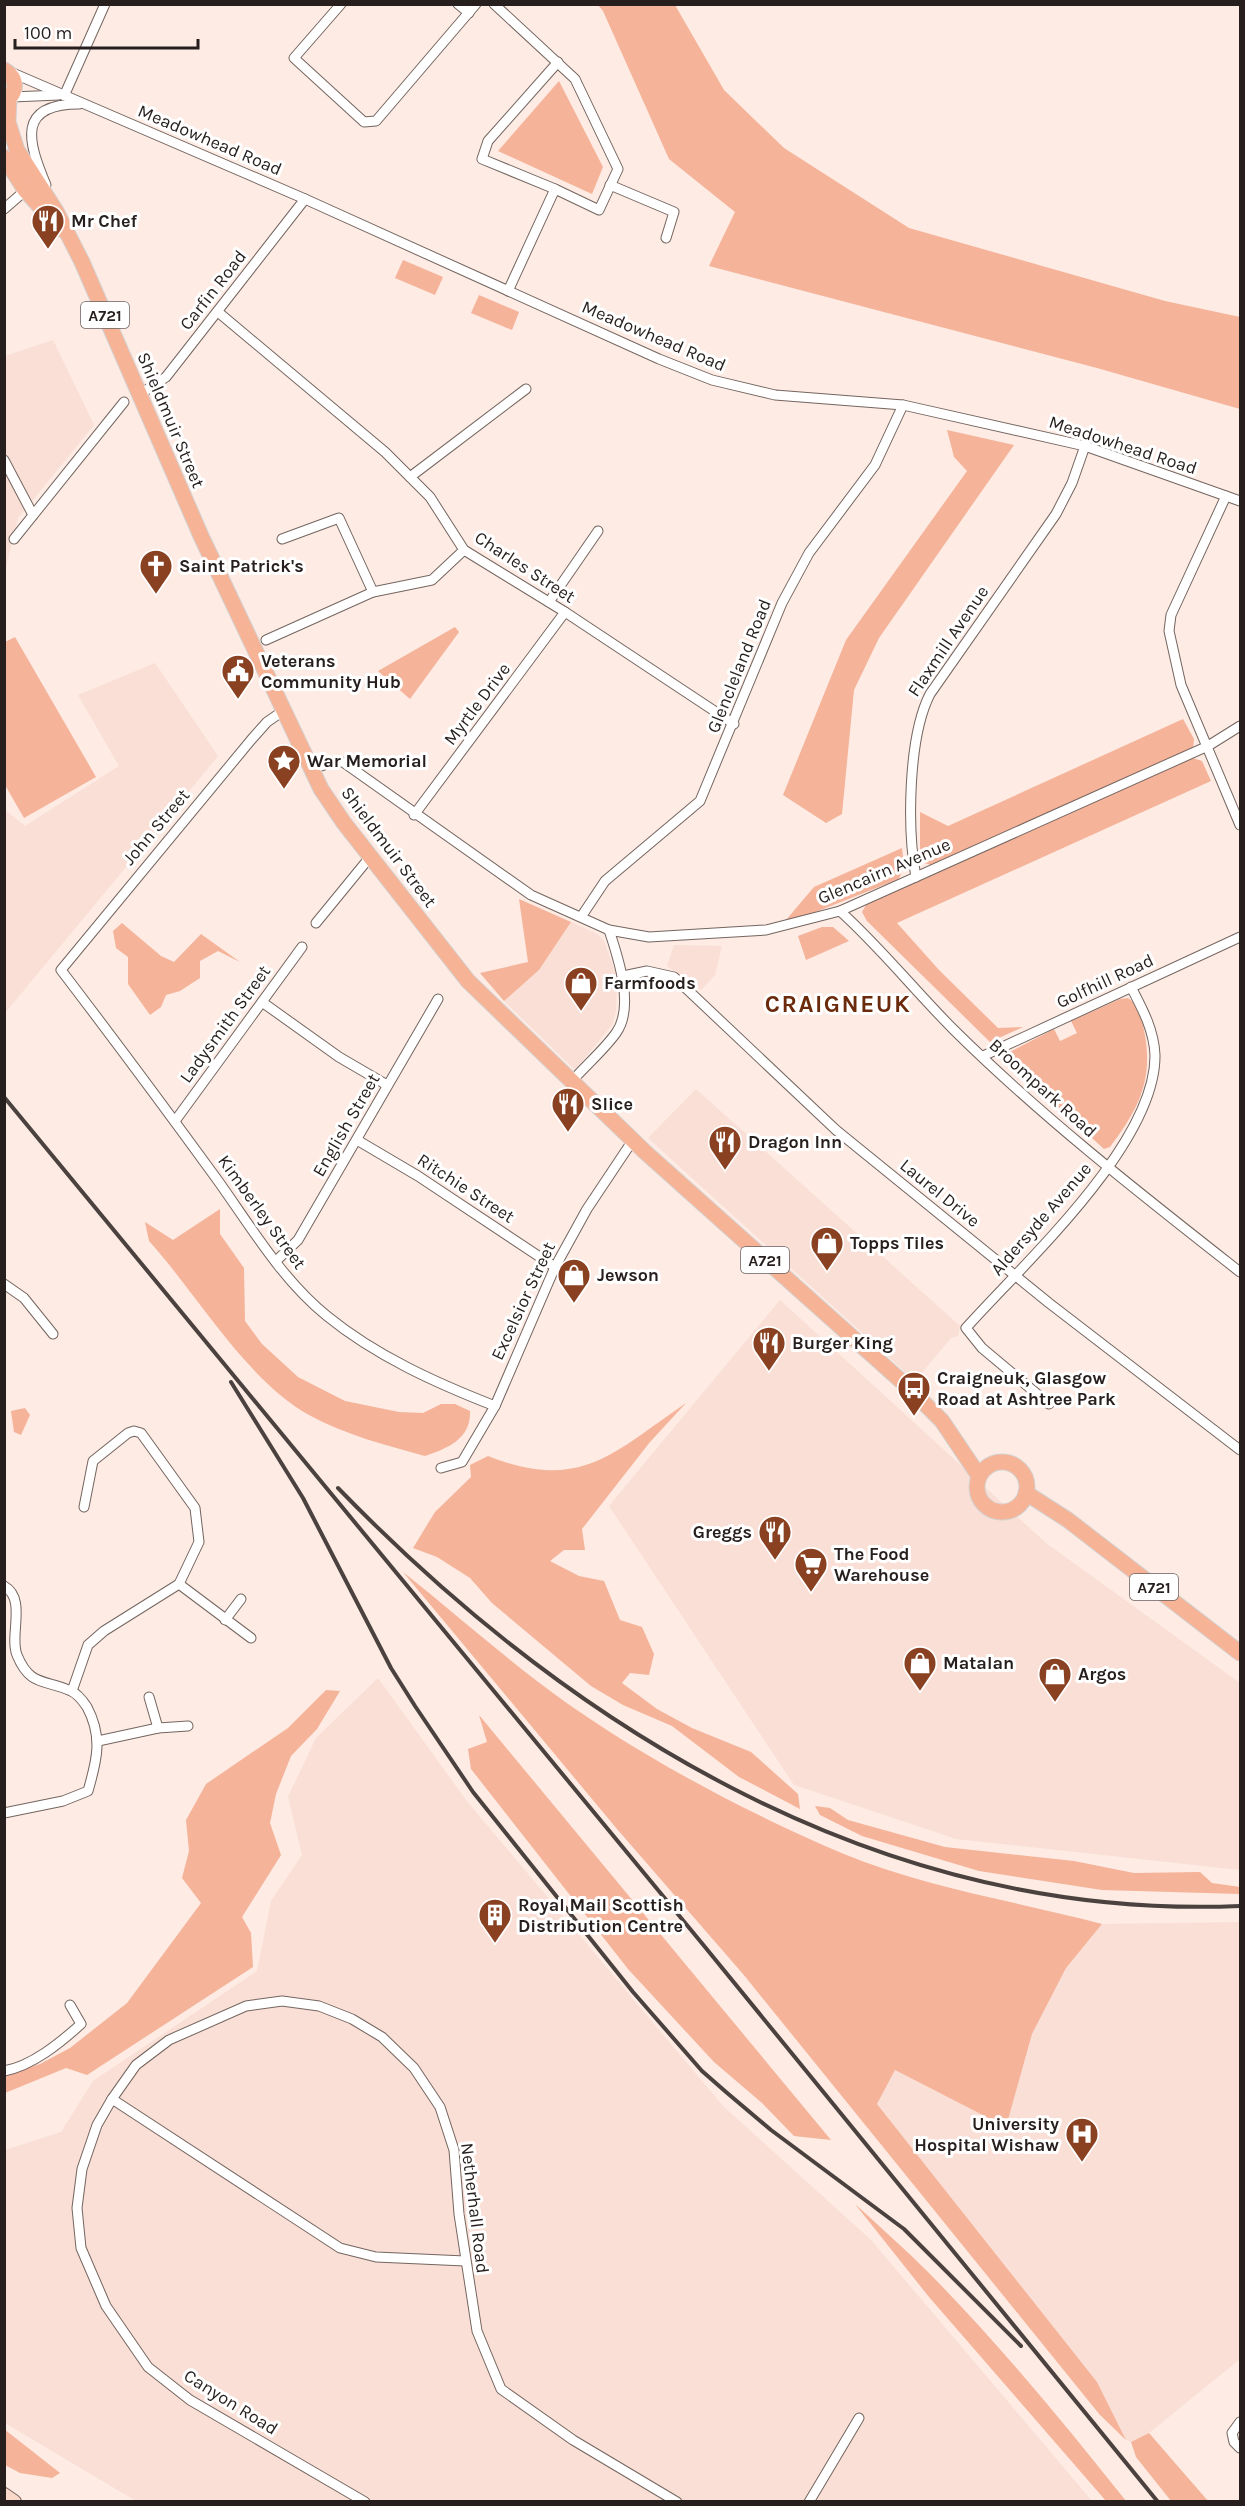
<svg xmlns="http://www.w3.org/2000/svg" width="1245" height="2506" viewBox="0 0 1245 2506" font-family="Karla,sans-serif">
<rect width="100%" height="100%" fill="#fdebe4"/>
<g fill="#f9dfd5">
<polygon points="53,340 94,425 18,518 5,572 5,356"/>
<polygon points="155,663 218,756 5,1013 5,810 25,826 119,766 78,695"/>
<polygon points="571,922 597,934 604,941 617,977 616,1011 612,1025 575,1070 504,1001 539,970"/>
<polygon points="674,945 722,946 715,975 701,990 667,966"/>
<polygon points="696,1089 960,1326 958,1336 951,1338 915,1381 648,1138"/>
<polygon points="780,1300 1046,1543 1240,1683 1240,1870 956,1839 794,1785 609,1506"/>
<polygon points="378,1678 466,1800 723,2106 871,2240 1092,2501 136,2501 5,2423 5,2150 61,2132 93,2081 257,1971 271,1901 302,1855 288,1797 316,1738"/>
<polygon points="1240,1922 1240,2359 1149,2433 1131,2442 1126,2440 1097,2382 877,2104 895,2070 1006,2127 1032,2034 1066,1968 1102,1924"/>
</g>
<g fill="#f5b399">
<polygon points="598,5 675,5 724,90 784,148 909,228 1165,301 1240,317 1240,409 1097,368 709,266 735,212 669,159 603,11"/>
<polygon points="559,81 603,167 592,194 498,151"/>
<polygon points="403,260 443,277 435,295 395,278"/>
<polygon points="479,295 519,312 512,330 471,313"/>
<polygon points="947,430 1014,445 879,638 854,690 842,814 826,823 783,795 846,640 967,471 954,457"/>
<polygon points="455,627 459,632 410,699 378,671"/>
<polygon points="15,637 96,777 24,818 5,785 5,642"/>
<polygon points="1183,719 1194,739 1193,749 931,865 924,863 920,857 920,812 948,826"/>
<polygon points="1193,758 1202,761 1211,781 897,923 939,970 998,1028 1023,1027 990,1042 867,921 862,912 866,905"/>
<polygon points="902,848 904,866 899,879 798,919 786,920 814,887"/>
<polygon points="519,899 571,922 539,970 504,1001 480,973 528,962"/>
<polygon points="122,923 161,956 174,962 201,934 240,962 218,951 200,961 200,978 180,991 166,995 161,1007 150,1015 128,984 128,957 116,948 113,931"/>
<polygon points="822,927 833,927 849,941 806,960 798,936"/>
<path d="M1128 998C1140 1006 1141 1018 1144 1030 1154 1079 1139 1109 1110 1147L1104 1149 1002 1056 1054 1029 1060 1041 1077 1033 1071 1021 1120 999Z"/>
<path d="M220 1209V1234L244 1268 245 1321 262 1344 298 1377 345 1401 399 1412 423 1413 441 1404H455L470 1411C471 1439 448 1448 425 1456 386 1445 345 1435 309 1415 245 1379 198 1295 149 1241L145 1222 173 1240Z"/>
<path d="M686 1403 650 1442 582 1529 585 1550H564L550 1561 579 1576 604 1581 620 1620 642 1627 654 1654 649 1675 630 1673 622 1683 657 1709 692 1728 751 1752 798 1794 800 1809 739 1777 672 1726 623 1705 591 1686 492 1603 470 1578 437 1557 413 1548 435 1512 471 1477 470 1465 488 1456C581 1493 614 1452 686 1403Z"/>
<polygon points="25,1408 30,1415 21,1435 14,1432 11,1411"/>
<path d="M403 1572C447 1607 489 1644 533 1678 622 1747 740 1810 844 1854 926 1888 1016 1901 1102 1924L1066 1968 1032 2034 1006 2127 895 2070 877 2104 1097 2382 1126 2440 1100 2415 743 1974 617 1829Z"/>
<polygon points="326,1690 340,1691 317,1729 291,1756 276,1794 270,1823 281,1855 242,1917 251,1933 253,1967 87,2075 66,2068 5,2093 5,2075 40,2064 70,2048 127,2003 201,1903 182,1878 189,1851 186,1820 206,1784 288,1728"/>
<polygon points="479,1715 831,2140 794,2136 762,2103 714,2062 628,1969 471,1769 468,1749 487,1742"/>
<polygon points="815,1806 830,1808 848,1820 945,1847 1074,1861 1134,1873 1200,1872 1212,1883 1240,1887 1240,1894 1102,1890 979,1871 862,1836 820,1815"/>
<path d="M855 2204C880 2227 905 2249 929 2273 999 2344 1064 2423 1126 2501H1106L929 2297Z"/>
<polygon points="4,2429 60,2473 52,2478 20,2473 5,2465"/>
<polygon points="1149,2433 1208,2501 1171,2501 1136,2457 1131,2442"/>
</g>
<g fill="none" stroke-linecap="round" stroke-linejoin="round">
<g stroke="#74655f" stroke-width="11">
<g id="street">
<polyline points="341,4 294,58 364,122 376,121 476,4"/>
<polyline points="458,4 469,13"/>
<polyline points="494,4 575,79 618,169 599,210 555,189 508,291"/>
<polyline points="8,71 305,199 659,359 712,380 775,395 903,405 1085,446 1240,501"/>
<polyline points="64,96 105,4"/>
<polyline points="12,97 59,95"/>
<path d="M46 185C28 142 16 104 79 104"/>
<polyline points="610,185 674,212 666,238"/>
<polyline points="555,189 482,159 488,141 558,62"/>
<polyline points="4,209 27,189"/>
<polyline points="218,312 385,452 430,497 464,550 565,612 734,724"/>
<polyline points="139,395 166,377 305,199"/>
<polyline points="4,460 33,515"/>
<polyline points="410,477 526,389"/>
<polyline points="1226,496 1171,615 1169,631 1181,685 1240,825"/>
<polyline points="14,539 124,402"/>
<polyline points="282,539 339,518 373,592"/>
<polyline points="549,602 598,531"/>
<polyline points="266,640 373,592 432,580 464,550"/>
<path d="M283 711 267 722 251 740 61 970C113 1038 165 1108 216 1178 250 1225 281 1279 327 1316 376 1356 436 1383 495 1406"/>
<polyline points="312,769 333,762 343,762 531,895 609,930 649,937 766,930 840,911 1208,746 1240,726"/>
<polyline points="414,815 565,612"/>
<path d="M916 877C907 829 908 737 930 694L1056 514 1072 483 1085 446"/>
<path d="M840 911C881 948 915 991 954 1030 1043 1118 1142 1195 1240 1272"/>
<polyline points="581,917 605,881 700,801 782,603 809,553 875,465 903,405"/>
<polyline points="316,923 370,857"/>
<polyline points="623,976 647,971 674,977 836,1130 1049,1303 1240,1450"/>
<polyline points="262,1002 339,1057 387,1085"/>
<polyline points="983,1056 1240,937"/>
<path d="M572 1081C586 1065 604 1050 616 1033 635 1007 618 957 609 930"/>
<polyline points="175,1121 302,947"/>
<polyline points="357,1140 418,1176 555,1267"/>
<polyline points="276,1261 298,1240 438,999"/>
<polyline points="4,1284 24,1298 53,1334"/>
<path d="M1049 1404 982 1348 966 1328C1023 1264 1156 1144 1155 1055 1154 1030 1142 1008 1131 987"/>
<polyline points="441,1468 462,1462 495,1406 555,1267 587,1209 633,1140"/>
<polyline points="179,1584 251,1638"/>
<path d="M4 1586C27 1599 9 1635 17 1655 30 1687 45 1679 71 1691 78 1694 83 1701 87 1707 103 1737 97 1760 88 1791L63 1801 4 1813"/>
<polyline points="225,1620 241,1599"/>
<polyline points="72,1691 88,1645 104,1631 179,1584 199,1542 195,1508 141,1433 134,1431 128,1433 93,1461 84,1507"/>
<polyline points="149,1697 158,1728"/>
<polyline points="98,1741 158,1728 188,1726"/>
<path d="M4 2071C32 2066 60 2043 81 2024L70 2005"/>
<polyline points="112,2099 340,2248 376,2257 465,2261"/>
<polyline points="1240,2422 1232,2433 1234,2442 1240,2448"/>
<polyline points="365,2502 190,2400 148,2367 106,2306 81,2248 77,2208 82,2169 97,2125 112,2099 136,2065 169,2040 246,2006 282,2001 319,2006 352,2019 382,2037 414,2068 440,2107 454,2150 459,2214 477,2331 501,2389 573,2440 677,2502"/>
<polyline points="809,2502 859,2418"/>
</g>
</g>
<g stroke="#74655f" stroke-width="16">
<polyline id="secondary" points="4,2495 14,2502"/>
</g>
<g stroke="#d4d2d2" stroke-width="17">
<g id="primary">
<path d="M4 70C18 78 18 93 4 102"/>
<polyline points="9,99 8,122 17,150 56,211 82,262 201,536 321,789 344,823 468,981 644,1151 909,1388 942,1421 979,1476"/>
<polyline points="4,157 25,190 60,229"/>
<circle cx="1002" cy="1487" r="25"/>
<polyline points="1026,1493 1068,1520 1240,1653"/>
</g>
</g>
<use href="#street" stroke="#fff" stroke-width="9"/>
<use href="#secondary" stroke="#fad9ca" stroke-width="14"/>
<use href="#primary" stroke="#f6b395" stroke-width="15"/>
<g stroke="#4b423f" stroke-width="4">
<polyline points="4,1097 705,1947 1158,2502"/>
<polyline points="231,1382 303,1498 391,1668 415,1706 473,1792 633,1992 702,2071 726,2092 771,2130 904,2229 1021,2346"/>
<path d="M338 1488C578 1735 886 1921 1240 1906"/>
</g>
</g>
<defs>
<g id="restaurant-pin" transform="scale(1.725)"><path d="M0 17L-7.5 6A9.5 9.5 0 1 1 7.5 6Z" fill="#894121" stroke="#fff"/><path d="M-5-6h1v4h1v-4h1v4h1v-4h1v5L-1.5 .5V6h-2V.5L-5-1ZM5-6V6H3V1.5H1.5Q1.5-4 5-6Z" fill="#fff"/></g>
<g id="church-pin" transform="scale(1.725)"><path d="M0 17L-7.5 6A9.5 9.5 0 1 1 7.5 6Z" fill="#894121" stroke="#fff"/><path d="M-1.2-6h2.4v3.5h3.3v2.4h-3.3V6h-2.4V-.1h-3.3v-2.4h3.3Z" fill="#fff"/></g>
<g id="civic-pin" transform="scale(1.725)"><path d="M0 17L-7.5 6A9.5 9.5 0 1 1 7.5 6Z" fill="#894121" stroke="#fff"/><path d="M-.6-6.5H3V-4.5H.6V-3L4-1V1h2V6H-6V1h2V-1L-.6-3ZM-1.2 2.5V6h2.4V2.5Z" fill="#fff"/></g>
<g id="sight-pin" transform="scale(1.725)"><path d="M0 17L-7.5 6A9.5 9.5 0 1 1 7.5 6Z" fill="#894121" stroke="#fff"/><path d="M0-6L1.8-2.2L6-1.7L2.9 1.2L3.7 5.4L0 3.3L-3.7 5.4L-2.9 1.2L-6-1.7L-1.8-2.2Z" fill="#fff"/></g>
<g id="shop-pin" transform="scale(1.725)"><path d="M0 17L-7.5 6A9.5 9.5 0 1 1 7.5 6Z" fill="#894121" stroke="#fff"/><path d="M-5-2.5h2.3a2.7 3.5 0 0 1 5.4 0H5L5.5 6h-11ZM-1.5-2.5h3a1.5 2.3 0 0 0-3 0Z" fill="#fff"/></g>
<g id="bus-pin" transform="scale(1.725)"><path d="M0 17L-7.5 6A9.5 9.5 0 1 1 7.5 6Z" fill="#894121" stroke="#fff"/><path d="M-5-6H5V4H4V6H2V4H-2V6H-4V4H-5ZM-3.5-4V0h7V-4ZM-3.5 1.2v1.5H-2V1.2ZM2 1.2v1.5H3.5V1.2Z" fill="#fff"/></g>
<g id="supermarket-pin" transform="scale(1.725)"><path d="M0 17L-7.5 6A9.5 9.5 0 1 1 7.5 6Z" fill="#894121" stroke="#fff"/><path d="M-6-5.5h2.5l.6 2H6L4.5 2H-2.5L-4.4-4H-6ZM-1.5 3.2a1.3 1.3 0 1 0 .1 0ZM3 3.2a1.3 1.3 0 1 0 .1 0Z" fill="#fff"/></g>
<g id="building-pin" transform="scale(1.725)"><path d="M0 17L-7.5 6A9.5 9.5 0 1 1 7.5 6Z" fill="#894121" stroke="#fff"/><path d="M-4-6H4V6H1V3H-1V6H-4ZM-2.5-4.3h1.7v1.8h-1.7ZM.8-4.3h1.7v1.8H.8ZM-2.5-1h1.7V.8h-1.7ZM.8-1h1.7V.8H.8Z" fill="#fff"/></g>
<g id="hospital-pin" transform="scale(1.725)"><path d="M0 17L-7.5 6A9.5 9.5 0 1 1 7.5 6Z" fill="#894121" stroke="#fff"/><path d="M-5-5h3v3.5h4V-5h3V5h-3V1.5h-4V5h-3Z" fill="#fff"/></g>
</defs>
<g fill-rule="evenodd">
<use href="#restaurant-pin" x="48" y="221"/>
<use href="#church-pin" x="156" y="566"/>
<use href="#civic-pin" x="238" y="671"/>
<use href="#sight-pin" x="284" y="761"/>
<use href="#shop-pin" x="581" y="983"/>
<use href="#restaurant-pin" x="568" y="1104"/>
<use href="#restaurant-pin" x="725" y="1142"/>
<use href="#shop-pin" x="827" y="1243"/>
<use href="#shop-pin" x="574" y="1275"/>
<use href="#restaurant-pin" x="769" y="1343"/>
<use href="#bus-pin" x="914" y="1388"/>
<use href="#restaurant-pin" x="775" y="1532"/>
<use href="#supermarket-pin" x="811" y="1564"/>
<use href="#shop-pin" x="920" y="1663"/>
<use href="#shop-pin" x="1055" y="1674"/>
<use href="#building-pin" x="495" y="1915"/>
<use href="#hospital-pin" x="1082" y="2134"/>
</g>
<g text-anchor="middle" stroke-width="6" stroke-linejoin="round" paint-order="stroke">
<g fill="#fff" stroke="#676261" stroke-width="1.5">
<rect x="81" y="302" width="48" height="26" rx="4.5"/>
<rect x="741" y="1247" width="48" height="26" rx="4.5"/>
<rect x="1130" y="1574" width="48" height="26" rx="4.5"/>
</g>
<g font-size="16" font-weight="bold" fill="#261f1d">
<text x="105" y="321">A721</text>
<text x="765" y="1266">A721</text>
<text x="1154" y="1593">A721</text>
</g>
<g font-size="18" fill="#261f1d" stroke="#fff">
<text transform="translate(210 140) rotate(23)" y="6">Meadowhead Road</text>
<text transform="translate(213 290) rotate(-52)" y="6">Carfin Road</text>
<text transform="translate(654 336) rotate(23)" y="6">Meadowhead Road</text>
<text transform="translate(171 420) rotate(67)" y="6">Shieldmuir Street</text>
<text transform="translate(1123 445) rotate(18)" y="6">Meadowhead Road</text>
<text transform="translate(525 567) rotate(33)" y="6">Charles Street</text>
<text transform="translate(948 641) rotate(-56)" y="6">Flaxmill Avenue</text>
<text transform="translate(739 666) rotate(-68)" y="6">Glencleland Road</text>
<text transform="translate(477 704) rotate(-53)" y="6">Myrtle Drive</text>
<text transform="translate(156 827) rotate(-50)" y="6">John Street</text>
<text transform="translate(389 847) rotate(53)" y="6">Shieldmuir Street</text>
<text transform="translate(884 871) rotate(-23)" y="6">Glencairn Avenue</text>
<text transform="translate(1105 981) rotate(-25)" y="6">Golfhill Road</text>
<text transform="translate(225 1024) rotate(-54)" y="6">Ladysmith Street</text>
<text transform="translate(1043 1088) rotate(42)" y="6">Broompark Road</text>
<text transform="translate(346 1125) rotate(-60)" y="6">English Street</text>
<text transform="translate(466 1188) rotate(33)" y="6">Ritchie Street</text>
<text transform="translate(940 1193) rotate(39)" y="6">Laurel Drive</text>
<text transform="translate(262 1212) rotate(54)" y="6">Kimberley Street</text>
<text transform="translate(1041 1219) rotate(-49)" y="6">Aldersyde Avenue</text>
<text transform="translate(523 1301) rotate(-65)" y="6">Excelsior Street</text>
<text transform="translate(475 2208) rotate(83)" y="6">Netherhall Road</text>
<text transform="translate(231 2402) rotate(32)" y="6">Canyon Road</text>
</g>
<g font-size="18" font-weight="bold" fill="#261f1d" stroke="#fff" text-anchor="start">
<text x="71" y="227">Mr Chef</text>
<text x="179" y="572">Saint Patrick's</text>
<text x="261" y="667">Veterans<tspan x="261" dy="21">Community Hub</tspan></text>
<text x="307" y="767">War Memorial</text>
<text x="604" y="989">Farmfoods</text>
<text x="591" y="1110">Slice</text>
<text x="748" y="1148">Dragon Inn</text>
<text x="850" y="1249">Topps Tiles</text>
<text x="597" y="1281">Jewson</text>
<text x="792" y="1349">Burger King</text>
<text x="937" y="1384">Craigneuk, Glasgow<tspan x="937" dy="21">Road at Ashtree Park</tspan></text>
<text x="752" y="1538" text-anchor="end">Greggs</text>
<text x="834" y="1560">The Food<tspan x="834" dy="21">Warehouse</tspan></text>
<text x="943" y="1669">Matalan</text>
<text x="1078" y="1680">Argos</text>
<text x="518" y="1911">Royal Mail Scottish<tspan x="518" dy="21">Distribution Centre</tspan></text>
<text x="1059" y="2130" text-anchor="end">University<tspan x="1059" dy="21">Hospital Wishaw</tspan></text>
</g>
<g font-size="24" font-weight="bold" letter-spacing="1.5" fill="#6a2a0b" stroke="#fff">
<text x="838" y="1012">CRAIGNEUK</text>
</g>
</g>
<rect width="1245" height="2506" fill="none" stroke="#261f1d" stroke-width="12"/>
<path d="M15 39v9h183v-9" fill="none" stroke="#261f1d" stroke-width="3"/>
<text x="24" y="39" font-size="18" fill="#261f1d" stroke="#ffffff" stroke-width="4.5" paint-order="stroke">100 m</text>
</svg>
